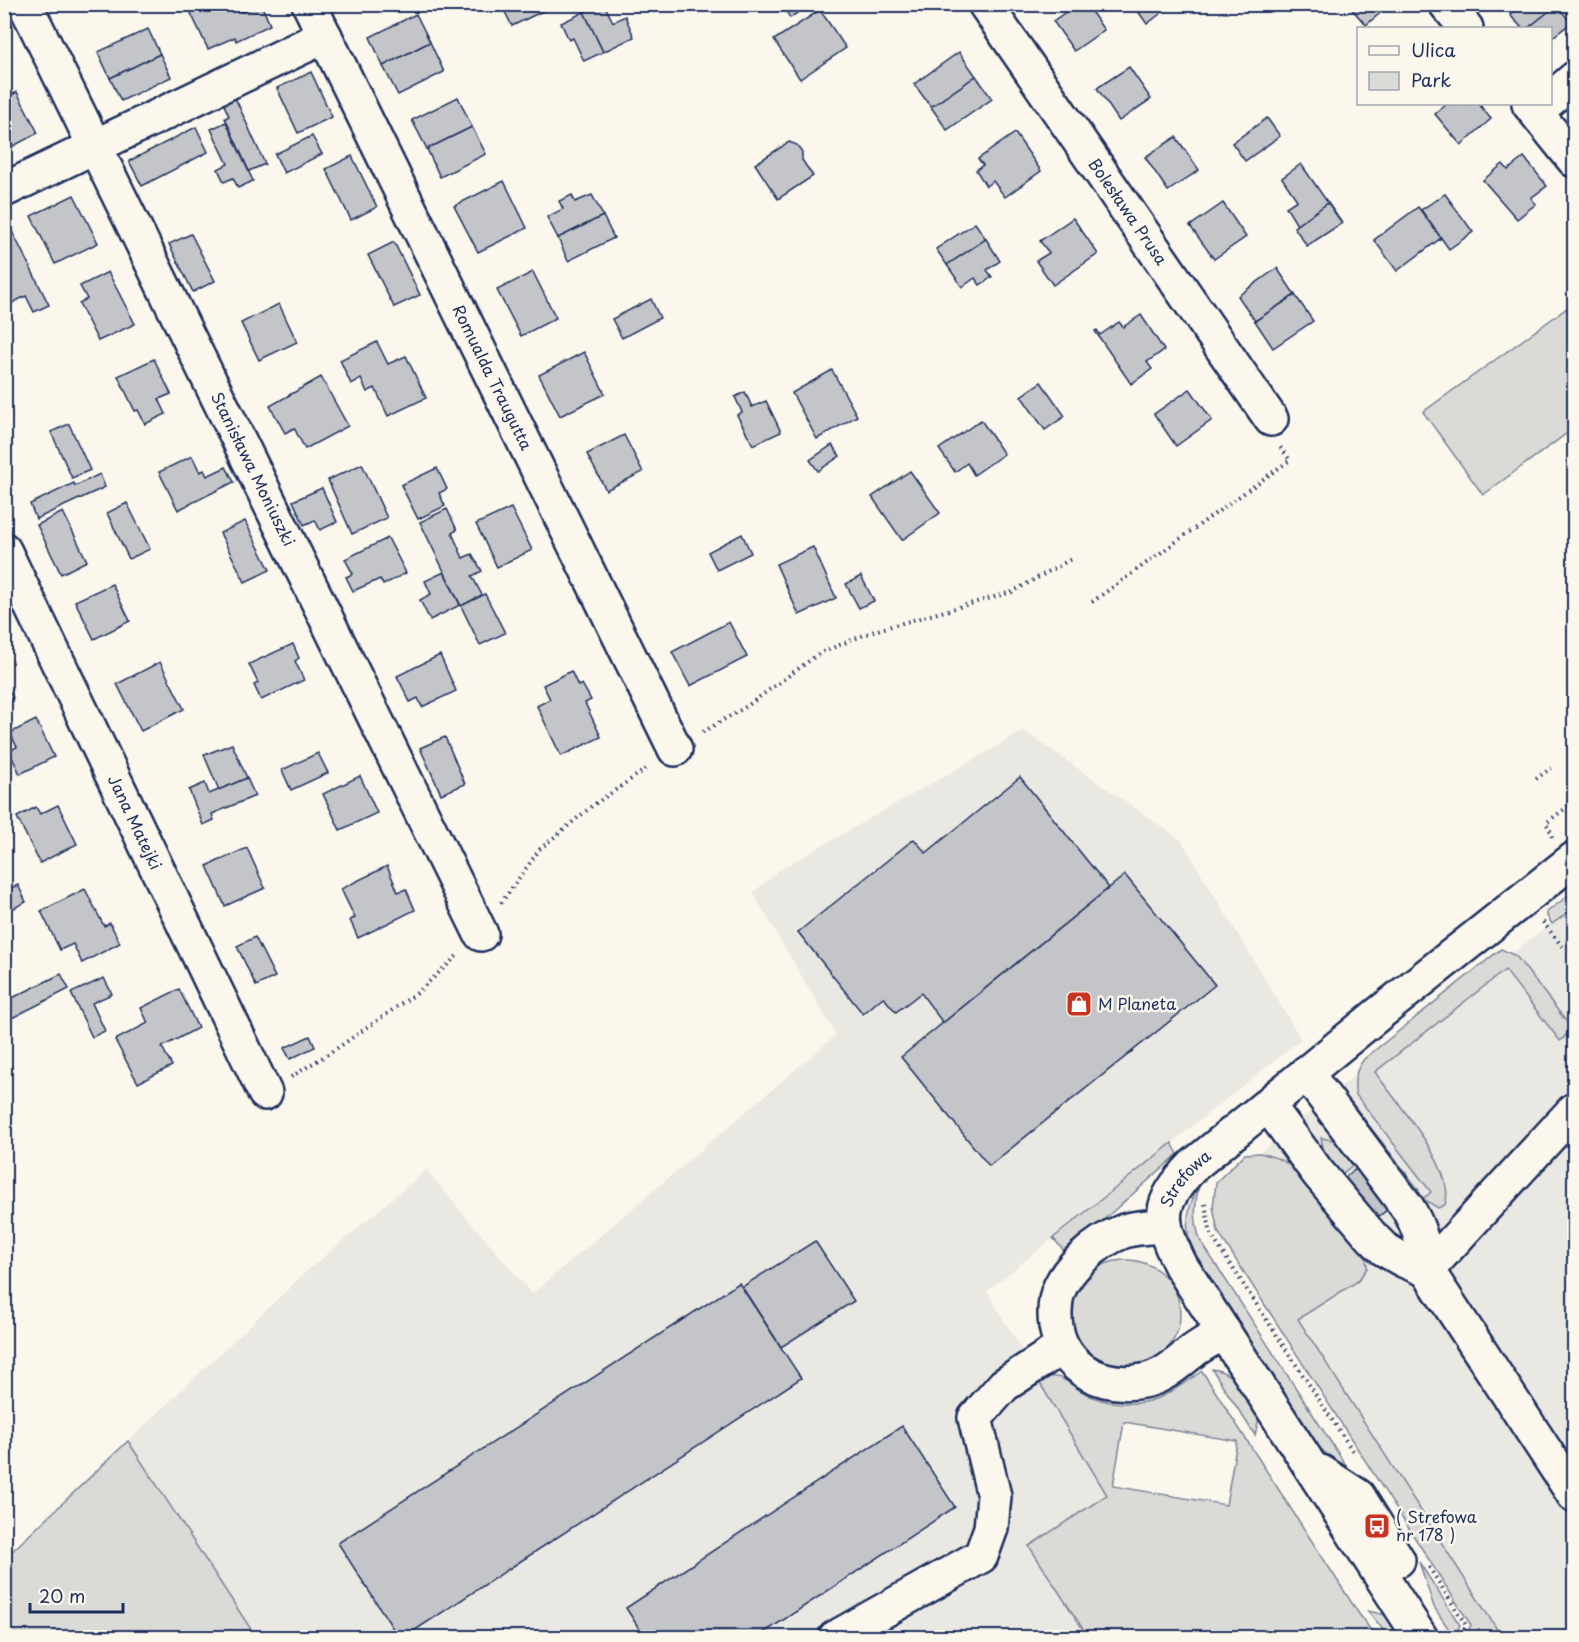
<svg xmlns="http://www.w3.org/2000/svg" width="1579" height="1642" viewBox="0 0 1579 1642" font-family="'Playpen Sans',sans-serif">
<rect width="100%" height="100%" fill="#fbf7ec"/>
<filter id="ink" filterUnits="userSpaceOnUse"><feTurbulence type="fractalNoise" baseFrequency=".0167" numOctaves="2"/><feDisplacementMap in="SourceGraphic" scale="12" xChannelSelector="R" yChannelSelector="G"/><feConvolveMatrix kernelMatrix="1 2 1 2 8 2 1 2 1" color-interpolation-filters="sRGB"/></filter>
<g filter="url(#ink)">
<g fill="#eae8e2">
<polygon points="1024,731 1181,840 1301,1039 987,1291 1107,1495 1029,1546 1088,1637 256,1637 128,1441 306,1272 426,1170 532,1294 836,1035 753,893 779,870"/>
<polygon points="1574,908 1574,1637 1487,1637 1416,1526 1220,1185 1361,1070 1536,935"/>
</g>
<g fill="#dadad7" stroke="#7a849a" stroke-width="1.5" fill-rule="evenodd">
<polygon points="1574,303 1574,428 1483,495 1423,412"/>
<polygon points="1574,891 1574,908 1552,924 1547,916 1547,912"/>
<path d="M1501 949 1516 956 1566 1021C1572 1031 1568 1034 1560 1041L1505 970 1375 1072C1394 1100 1458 1169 1445 1205L1438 1208 1423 1199 1431 1192 1356 1095C1353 1082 1356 1069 1364 1059Z"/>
<polygon points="1351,1102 1419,1190 1417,1193 1352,1108"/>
<polygon points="1321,1138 1339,1141 1357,1162 1340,1175 1325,1157"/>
<polygon points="1172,1143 1178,1154 1066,1253 1053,1238"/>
<path d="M1260 1153C1277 1157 1287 1162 1300 1173L1366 1258 1367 1268 1358 1281 1298 1319 1502 1637H1465L1471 1625 1218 1232 1213 1207 1216 1182 1245 1154Z"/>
<path d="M1199 1186C1194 1206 1194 1221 1200 1240L1356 1481 1320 1448 1194 1252C1183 1230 1187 1207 1199 1186Z"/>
<circle cx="1126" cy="1314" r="54"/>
<path d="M1212 1369C1237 1371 1247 1399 1259 1418L1255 1435Z"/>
<path d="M1202 1371 1359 1614 1376 1637H1088L1029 1546 1107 1495 1038 1380C1063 1370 1068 1385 1088 1395 1105 1403 1126 1405 1144 1402 1166 1398 1184 1383 1202 1371ZM1124 1422 1237 1441 1226 1505 1113 1486Z"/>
<polygon points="128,1441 256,1637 5,1637 5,1558"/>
<polygon points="1419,1562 1460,1625 1454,1637 1434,1607"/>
<polygon points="1368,1611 1386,1615 1401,1637 1389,1637"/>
</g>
<g fill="#c3c5c9" stroke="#1b2f5e" stroke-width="1.5">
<polygon points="204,4 239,4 242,12 261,4 270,25 236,41 235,37 208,49 190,11"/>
<polygon points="501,4 557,4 512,26"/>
<polygon points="599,4 604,4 613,22 625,16 634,37 603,52 584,12"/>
<polygon points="782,4 810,4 790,18"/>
<polygon points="1077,4 1086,4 1104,30 1074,51 1053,21"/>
<polygon points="1133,4 1173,4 1147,24"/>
<polygon points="1351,4 1391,4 1366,25 1349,6"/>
<polygon points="1523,4 1558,4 1558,5 1528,28 1522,28 1510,15"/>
<polygon points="1557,5 1571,23 1550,39 1550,28 1528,28"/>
<polygon points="820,10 846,48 800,79 774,40"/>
<polygon points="584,12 603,52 584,61 573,38 569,40 561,23"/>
<polygon points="416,14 430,42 383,66 370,37"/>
<polygon points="148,29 160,54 110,78 98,52"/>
<polygon points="430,42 444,72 398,95 383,66"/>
<polygon points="959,52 976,76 931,107 914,84"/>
<polygon points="160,54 171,77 121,101 110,78"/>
<polygon points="1129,67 1151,99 1119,121 1097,88"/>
<polygon points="311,72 332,117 298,133 277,88"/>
<polygon points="976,76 992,99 947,130 931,107"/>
<polygon points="17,92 38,133 4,151 4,99"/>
<polygon points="233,93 265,164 249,171 225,118 229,116 221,98"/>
<polygon points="458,97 472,127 427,149 412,120"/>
<polygon points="1447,104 1479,104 1491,119 1461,145 1435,114"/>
<polygon points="1267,118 1280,136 1245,161 1232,143"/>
<polygon points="226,122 253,181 238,188 233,178 224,182 218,169 228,164 211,129"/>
<polygon points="196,127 208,152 142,186 129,161"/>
<polygon points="472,127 486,154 440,177 427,149"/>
<polygon points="1015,133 1041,171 1005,197 993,181 986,186 976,170 983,165 978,159"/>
<polygon points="312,136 322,154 284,173 275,154"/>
<polygon points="1176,137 1199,170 1168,191 1145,157"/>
<polygon points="789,142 797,145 802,152 802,160 813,176 778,199 755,164"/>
<polygon points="352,156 377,207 351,220 326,169"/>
<polygon points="1524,157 1547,186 1531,198 1536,204 1517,219 1483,180 1503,164 1508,170"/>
<polygon points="1301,164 1328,203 1297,225 1286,207 1297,200 1282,178"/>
<polygon points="504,181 527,228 478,252 454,206"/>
<polygon points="1445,194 1473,232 1449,249 1421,210"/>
<polygon points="74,195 98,243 55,264 31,216"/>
<polygon points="572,195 575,202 592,195 603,216 558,238 547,217 563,209 559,201"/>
<polygon points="1223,203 1246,237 1214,259 1190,226"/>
<polygon points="1328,203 1342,223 1307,246 1294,227"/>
<polygon points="1418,207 1441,238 1397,271 1374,240"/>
<polygon points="603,216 614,238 568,261 558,238"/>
<polygon points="1073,218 1098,254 1053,285 1036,261 1049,253 1040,241"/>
<polygon points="975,223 986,239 947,265 936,249"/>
<polygon points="12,231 49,305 34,312 26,296 10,304 4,293 4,265 9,262 4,253 4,234"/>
<polygon points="191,234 215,281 193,292 169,244"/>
<polygon points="986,239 1000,261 987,270 992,277 980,285 975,278 962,287 947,265"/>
<polygon points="394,242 420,295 394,307 368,255"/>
<polygon points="1277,268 1295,295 1255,321 1238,296"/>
<polygon points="108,272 135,324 98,341 79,303 87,299 80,286"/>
<polygon points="533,272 556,318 521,336 497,290"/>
<polygon points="1295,295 1313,321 1273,348 1255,321"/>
<polygon points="651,299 660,318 622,338 612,319"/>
<polygon points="279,304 297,342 259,360 241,323"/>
<polygon points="1141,315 1164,350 1147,362 1152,369 1131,384 1095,331 1097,330 1100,335 1119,322 1123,327"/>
<polygon points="377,342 388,364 406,356 426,398 388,416 375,388 367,392 361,379 351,384 340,360"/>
<polygon points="584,352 605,394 560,416 539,375"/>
<polygon points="154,359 171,394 159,399 166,414 145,424 138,410 135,411 118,376"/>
<polygon points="832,370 857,416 817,439 792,393"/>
<polygon points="321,377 348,426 305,449 294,428 285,433 270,406"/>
<polygon points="1041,382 1065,416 1045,430 1021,396"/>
<polygon points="1190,389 1212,420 1176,446 1154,414"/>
<polygon points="745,392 752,407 766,401 781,432 753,445 737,415 742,412 735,397"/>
<polygon points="981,420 1004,454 974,475 967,463 955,472 939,449"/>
<polygon points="69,424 90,470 72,478 51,432"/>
<polygon points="624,435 643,472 606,490 587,454"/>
<polygon points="832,445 840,456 818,471 810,460"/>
<polygon points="192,456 200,472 204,470 207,476 226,467 234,482 178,510 159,472"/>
<polygon points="362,464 387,518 352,534 328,480"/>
<polygon points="437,468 447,489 439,493 445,506 418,519 401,485"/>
<polygon points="910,471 940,513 902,540 872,497"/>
<polygon points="100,474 105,487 36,519 30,504 74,483 75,486"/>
<polygon points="322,488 337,522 320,530 315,520 304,525 293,501"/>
<polygon points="127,503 150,549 129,559 107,513"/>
<polygon points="511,508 532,550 497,567 476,524"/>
<polygon points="447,509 457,530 452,533 463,558 472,554 482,571 472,576 482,595 461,606 420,522"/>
<polygon points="63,512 87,561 61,574 37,525"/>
<polygon points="245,521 270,570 245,582 220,533"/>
<polygon points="742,534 751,553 717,570 708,552"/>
<polygon points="388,538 406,573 383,585 380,579 353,591 346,577 353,574 345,559"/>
<polygon points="813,547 836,598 799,615 776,564"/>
<polygon points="444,572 460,605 430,620 420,600 431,594 425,581"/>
<polygon points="861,576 874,601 859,608 846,584"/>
<polygon points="112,584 130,621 94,639 75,601"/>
<polygon points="485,594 505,633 480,645 461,606"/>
<polygon points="729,622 747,657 690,686 672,652"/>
<polygon points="293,644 299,658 295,661 304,680 261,700 254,685 258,683 249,664"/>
<polygon points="440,655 456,691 422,707 418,698 410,702 397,676"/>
<polygon points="160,662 184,709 141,731 117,684"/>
<polygon points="571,671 578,686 582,684 591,700 585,703 601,737 561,756 537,706 550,699 543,685"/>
<polygon points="4,680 13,698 4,701"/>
<polygon points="36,720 54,757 20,774 9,751 17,747 10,733"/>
<polygon points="445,737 465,784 441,794 420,748"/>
<polygon points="232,744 247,778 219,790 204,755"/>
<polygon points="318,753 328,773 291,790 282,770"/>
<polygon points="360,776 377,813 340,830 323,794"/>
<polygon points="1020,777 1109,888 943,1023 921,993 896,1012 883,997 863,1014 798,932 914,839 926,853"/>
<polygon points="247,778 255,796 212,814 214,820 203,825 189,790 205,783 209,794"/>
<polygon points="58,805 77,844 40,863 17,817 36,807 40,814"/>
<polygon points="247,848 265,888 225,906 207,866"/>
<polygon points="387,866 398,892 406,889 415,910 358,938 350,920 355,918 341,889"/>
<polygon points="1125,875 1215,985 989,1166 901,1057"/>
<polygon points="18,885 26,902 4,913 4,891"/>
<polygon points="85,889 104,926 110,923 120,943 82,963 73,944 60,950 41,911"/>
<polygon points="255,937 275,977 256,986 237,946"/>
<polygon points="61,974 69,989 4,1022 4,1002"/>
<polygon points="104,978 112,994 92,1003 105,1031 92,1037 71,993"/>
<polygon points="179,989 198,1028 162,1047 172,1066 138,1083 115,1040 148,1023 141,1008"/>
<polygon points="310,1036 315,1047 290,1059 284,1048"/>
<polygon points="1361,1165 1392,1206 1374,1220 1343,1179"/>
<polygon points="815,1241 854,1301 781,1347 742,1287"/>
<polygon points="739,1283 801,1378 403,1638 399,1638 338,1543"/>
<polygon points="902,1426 955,1507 756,1638 645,1638 626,1608"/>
</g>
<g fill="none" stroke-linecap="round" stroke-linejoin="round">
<g stroke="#1b2f5e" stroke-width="38">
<g id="minor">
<path id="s1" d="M25 4 481 934"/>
<path id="s2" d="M309 4 675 749"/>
<path id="s3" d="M985 4 1271 419"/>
<polyline points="1446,4 1466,28"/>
<polyline points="1550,100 1574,79"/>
<polyline points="1529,104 1574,160"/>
<polyline points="4,190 325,36"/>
<path id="s4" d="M4 550 265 1093"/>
<path d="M1306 1073 1407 1207C1420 1227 1424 1247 1427 1270L1574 1495"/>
<polyline points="1268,1105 1318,1173 1372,1237 1384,1249 1403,1260 1427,1270"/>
<path d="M1165 1226C1151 1227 1137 1227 1124 1231 1097 1241 1061 1271 1056 1300 1048 1355 1090 1391 1143 1381 1162 1378 1178 1363 1193 1351 1203 1344 1214 1338 1224 1332"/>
<polyline points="1427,1270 1574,1110"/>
<polyline points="1321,1472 1358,1496 1398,1560"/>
<polyline points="835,1638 981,1556 991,1528 994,1496 975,1418 1004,1385 1062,1347"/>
<path id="s5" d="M1421 1638 1181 1266C1158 1220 1156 1204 1194 1165L1376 1016 1574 859"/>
</g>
</g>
<g stroke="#1b2f5e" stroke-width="4" stroke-dasharray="1.5 4.5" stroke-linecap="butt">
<polyline points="1092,602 1290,460 1280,447"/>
<polyline points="703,732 747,706 820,653 874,631 1012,592 1073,558"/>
<polyline points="1536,779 1551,768"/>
<polyline points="1552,837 1551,832 1546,823 1574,802"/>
<polyline points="501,903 540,849 592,806 649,767"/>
<polyline points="1543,922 1565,950"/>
<polyline points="291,1077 336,1049 417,993 459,954"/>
<polyline points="1205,1204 1211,1235 1354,1453"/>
<polyline points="1429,1567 1466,1625 1460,1638"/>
</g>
<use href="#minor" stroke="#fbf7ec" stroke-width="33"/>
</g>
</g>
<defs>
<g id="shop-square" transform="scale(1.35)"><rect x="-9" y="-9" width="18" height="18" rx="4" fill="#c8321e" stroke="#fbf7ec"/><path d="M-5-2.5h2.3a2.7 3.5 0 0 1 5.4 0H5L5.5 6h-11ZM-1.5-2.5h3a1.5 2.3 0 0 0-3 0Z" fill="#fff"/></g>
<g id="bus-square" transform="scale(1.35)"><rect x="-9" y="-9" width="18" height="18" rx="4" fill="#c8321e" stroke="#fbf7ec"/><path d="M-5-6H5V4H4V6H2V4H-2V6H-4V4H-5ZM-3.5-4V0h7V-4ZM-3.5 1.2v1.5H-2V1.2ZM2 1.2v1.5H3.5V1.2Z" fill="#fff"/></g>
</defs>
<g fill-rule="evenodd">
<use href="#shop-square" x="1079" y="1004"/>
<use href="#bus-square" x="1377" y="1526"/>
</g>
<g text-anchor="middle" stroke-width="5" stroke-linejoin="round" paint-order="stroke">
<g font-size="16" fill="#1b2f5e" stroke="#fbf7ec">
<text dy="6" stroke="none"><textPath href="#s3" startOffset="252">Bolesława Prusa</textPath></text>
<text dy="6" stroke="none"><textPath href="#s2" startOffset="416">Romualda Traugutta</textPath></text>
<text dy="6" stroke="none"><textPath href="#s1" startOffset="518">Stanisława Moniuszki</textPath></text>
<text dy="6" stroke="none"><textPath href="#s4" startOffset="302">Jana Matejki</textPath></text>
<text dy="6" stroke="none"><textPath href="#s5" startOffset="540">Strefowa</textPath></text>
</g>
<g font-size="16" fill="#1b2f5e" stroke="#fbf7ec" text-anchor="start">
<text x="1098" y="1010">M Planeta</text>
<text x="1396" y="1523">( Strefowa<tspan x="1396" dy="18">nr 178 )</tspan></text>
</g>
</g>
<rect width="1579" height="1642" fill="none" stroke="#fbf7ec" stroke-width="24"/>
<rect x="12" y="12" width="1555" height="1618" fill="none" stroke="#1b2f5e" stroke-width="2" filter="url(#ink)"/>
<rect x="1357" y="27" width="195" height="78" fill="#fbf7ec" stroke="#a1a7b3" stroke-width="1.5"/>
<rect x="1369" y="46" width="30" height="9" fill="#fbf7ec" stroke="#a1a7b3" stroke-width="1.5"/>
<text x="1411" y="57" font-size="18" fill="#1b2f5e">Ulica</text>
<rect x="1369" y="72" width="30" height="18" fill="#dadad7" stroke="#a1a7b3" stroke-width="1.5"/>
<text x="1411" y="87" font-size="18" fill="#1b2f5e">Park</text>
<path d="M30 1603v9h93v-9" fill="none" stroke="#1b2f5e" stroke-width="3"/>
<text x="39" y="1603" font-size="18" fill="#1b2f5e" stroke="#fbf7ec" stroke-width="4.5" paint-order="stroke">20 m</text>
</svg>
